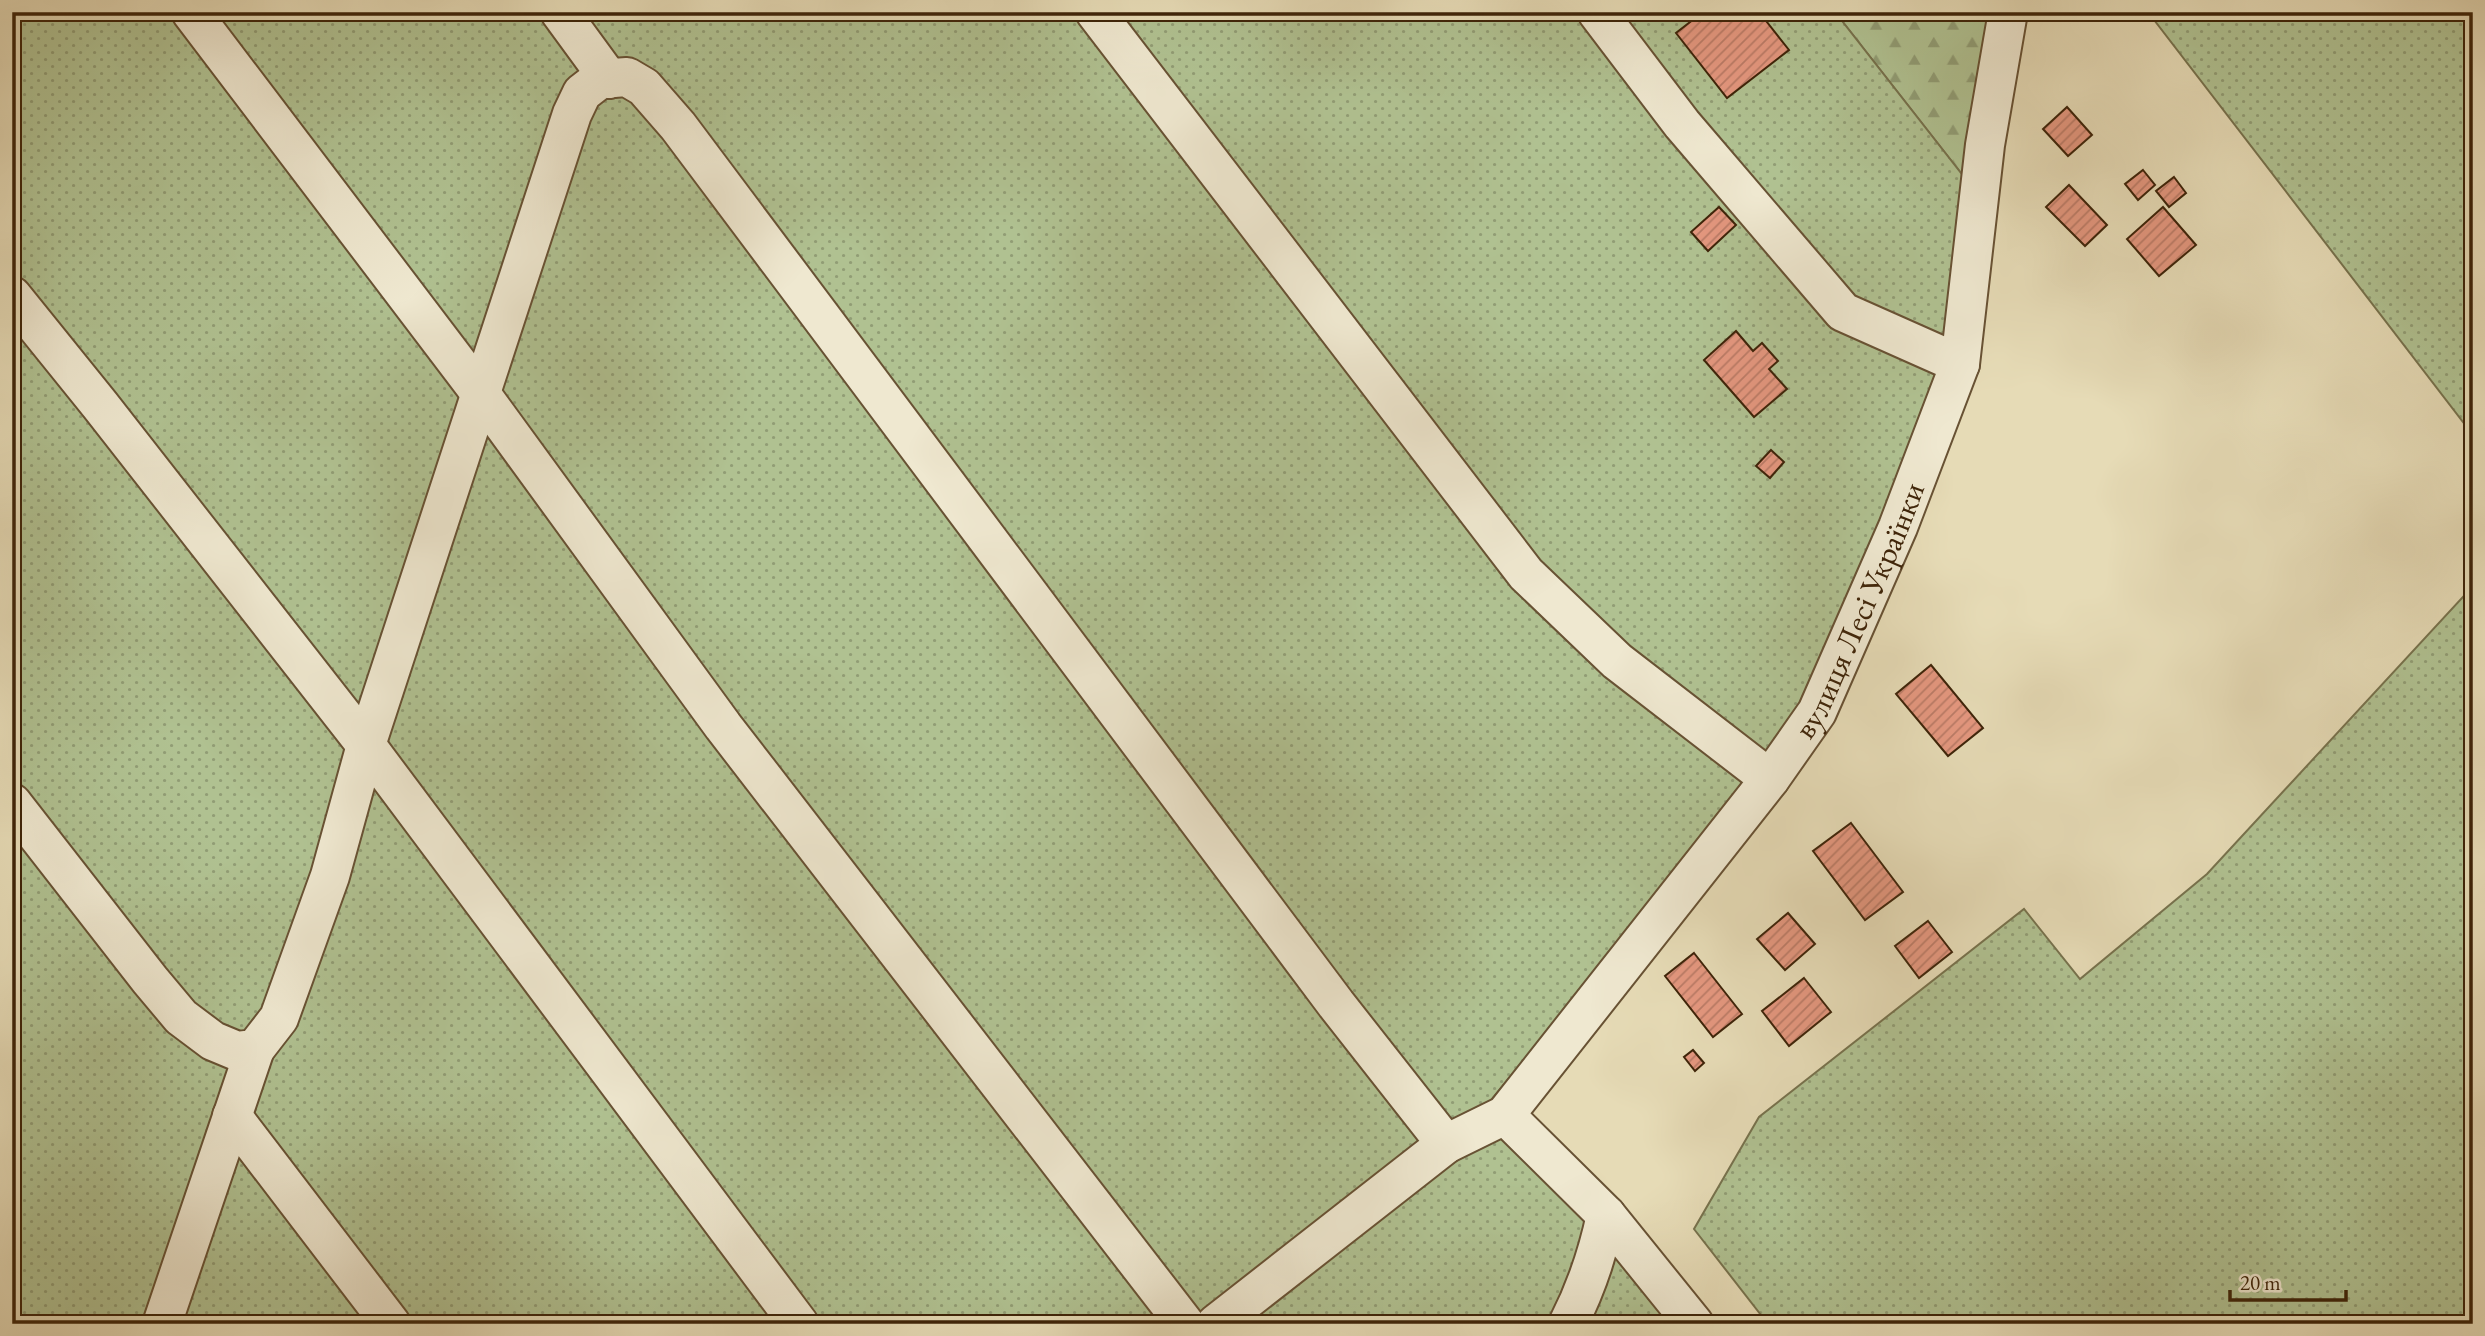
<svg xmlns="http://www.w3.org/2000/svg" width="2485" height="1336" viewBox="0 0 2485 1336" font-family="'EB Garamond',serif">
<style>
.forest{fill:url(#forest-firs);stroke:#77724d;stroke-width:2}
.park{fill:url(#park-dots);stroke:#77724d;stroke-width:2}
.building{fill:url(#building-hatch);stroke:#3e2409;stroke-width:2}
.lines{fill:none;stroke-linecap:round;stroke-linejoin:round}
.minor-casing{stroke:#685234;stroke-width:42}
.minor{stroke:#efe8d0;stroke-width:38}
.labels{text-anchor:middle;dominant-baseline:central;stroke-width:6;stroke-linejoin:round;paint-order:stroke}
.street-label{font-size:32px;fill:#3e2409;stroke:#efe8d0}
</style>
<defs>
<pattern id="forest-firs" width="22" height="20" patternUnits="userSpaceOnUse" patternTransform="scale(1.75)"><rect width="22" height="20" fill="#b0c191"/><path d="M5 1l3.5 6h-7zM16 11l3.5 6h-7z" fill="#919d75"/></pattern>
<pattern id="park-dots" width="8" height="8" patternUnits="userSpaceOnUse" patternTransform="scale(1.75)"><rect width="8" height="8" fill="#b0c191"/><path d="M2 2h.1M6 6h.1" fill="none" stroke="#919d75" stroke-width="1.8" stroke-linecap="round"/></pattern>
<pattern id="building-hatch" width="6" height="6" patternUnits="userSpaceOnUse" patternTransform="scale(1.75)"><rect width="6" height="6" fill="#e4977f"/><path d="M-1 1l2-2M0 6l6-6M5 7l2-2" fill="none" stroke="#ba7b66"/></pattern>
</defs>
<rect width="100%" height="100%" fill="#e6dbb6"/>
<filter id="stains"><feTurbulence type="fractalNoise" baseFrequency=".00286" numOctaves="4"/><feColorMatrix values="0 0 0 0 .2 0 0 0 0 .09 0 0 0 0 .02 0 0 0 .5 -.17"/></filter>
<radialGradient id="worn" r=".72"><stop offset=".6" stop-color="#630" stop-opacity="0"/><stop offset="1" stop-color="#630" stop-opacity=".3"/></radialGradient>
<polygon class="forest" points="1835,12 2006,12 1975,191"/>
<g class="park">
<polygon points="12,12 1835,12 1975,191 1928,420 1795,731 1477,1117 1679,1284 1710,1324 12,1324"/>
<polygon points="2148,12 2473,12 2473,435"/>
<polygon points="2473,586 2473,1324 1768,1324 1694,1229 1759,1117 2024,909 2080,979 2207,874"/>
</g>
<g class="building">
<polygon points="1703,12 1759,12 1789,50 1727,98 1676,33"/>
<polygon points="2067,107 2092,135 2068,156 2043,129"/>
<polygon points="2143,170 2155,185 2138,200 2125,184"/>
<polygon points="2174,177 2186,193 2169,207 2156,191"/>
<polygon points="2069,185 2107,225 2085,246 2046,207"/>
<polygon points="1719,207 1736,225 1708,251 1691,232"/>
<polygon points="2163,207 2196,245 2159,276 2127,239"/>
<polygon points="1736,331 1753,351 1762,343 1778,361 1769,369 1787,389 1754,417 1704,360"/>
<polygon points="1771,450 1784,462 1770,478 1756,466"/>
<polygon points="1931,665 1983,728 1948,756 1896,694"/>
<polygon points="1851,823 1903,892 1865,920 1813,851"/>
<polygon points="1788,913 1815,944 1785,970 1757,939"/>
<polygon points="1928,921 1952,952 1919,978 1895,946"/>
<polygon points="1694,953 1742,1014 1713,1037 1665,976"/>
<polygon points="1804,978 1831,1012 1789,1046 1762,1011"/>
<polygon points="1693,1050 1704,1063 1695,1071 1684,1057"/>
</g>
<g class="lines">
<defs>
<g id="minor">
<polyline points="191,12 481,394 723,726 1185,1324"/>
<polyline points="560,12 609,79"/>
<polyline points="1095,12 1526,574 1617,661 1770,779"/>
<polyline points="1597,12 1682,124 1843,312 1960,364"/>
<polyline points="12,296 100,405 366,745 799,1324"/>
<polyline points="12,803 150,980 181,1017 213,1041 237,1051 255,1049 279,1018 330,876 366,745 572,114 582,93 600,79 627,77 644,87 678,126 1336,1004 1446,1144"/>
<polyline points="1505,1115 1606,1215 1694,1324"/>
<polyline points="232,1116 391,1324"/>
<polyline points="162,1324 255,1049"/>
<path id="s1" d="M 1216,1324 L 1446,1144 L 1505,1115 L 1770,779 L 1817,712 L 1898,527 L 1960,364 L 1985,145 L 2008,12"/>
<path d="M 1568,1324 C 1586,1289 1598,1253 1606,1215"/>
</g>
</defs>
<use href="#minor" class="minor-casing"/>
<use href="#minor" class="minor"/>
</g>
<g class="labels">
<g class="street-label">
<text stroke="none"><textPath href="#s1" startOffset="978">вулиця Лесі Українки</textPath></text>
</g>
</g>
<rect width="2485" height="1336" fill="none" stroke="#e6dbb6" stroke-width="42"/>
<rect x="14" y="14" width="2457" height="1308" fill="none" stroke="#3e2409" stroke-width="3.5"/>
<rect x="21" y="21" width="2443" height="1294" fill="none" stroke="#3e2409" stroke-width="2"/>
<path d="M2230 1290v10h116v-10" fill="none" stroke="#3e2409" stroke-width="3.5"/>
<text x="2240" y="1290" font-size="21" fill="#3e2409" stroke="#efe8d0" stroke-width="5" paint-order="stroke">20 m</text>
<rect width="100%" height="100%" filter="url(#stains)"/>
<rect width="100%" height="100%" fill="url(#worn)"/>
</svg>
